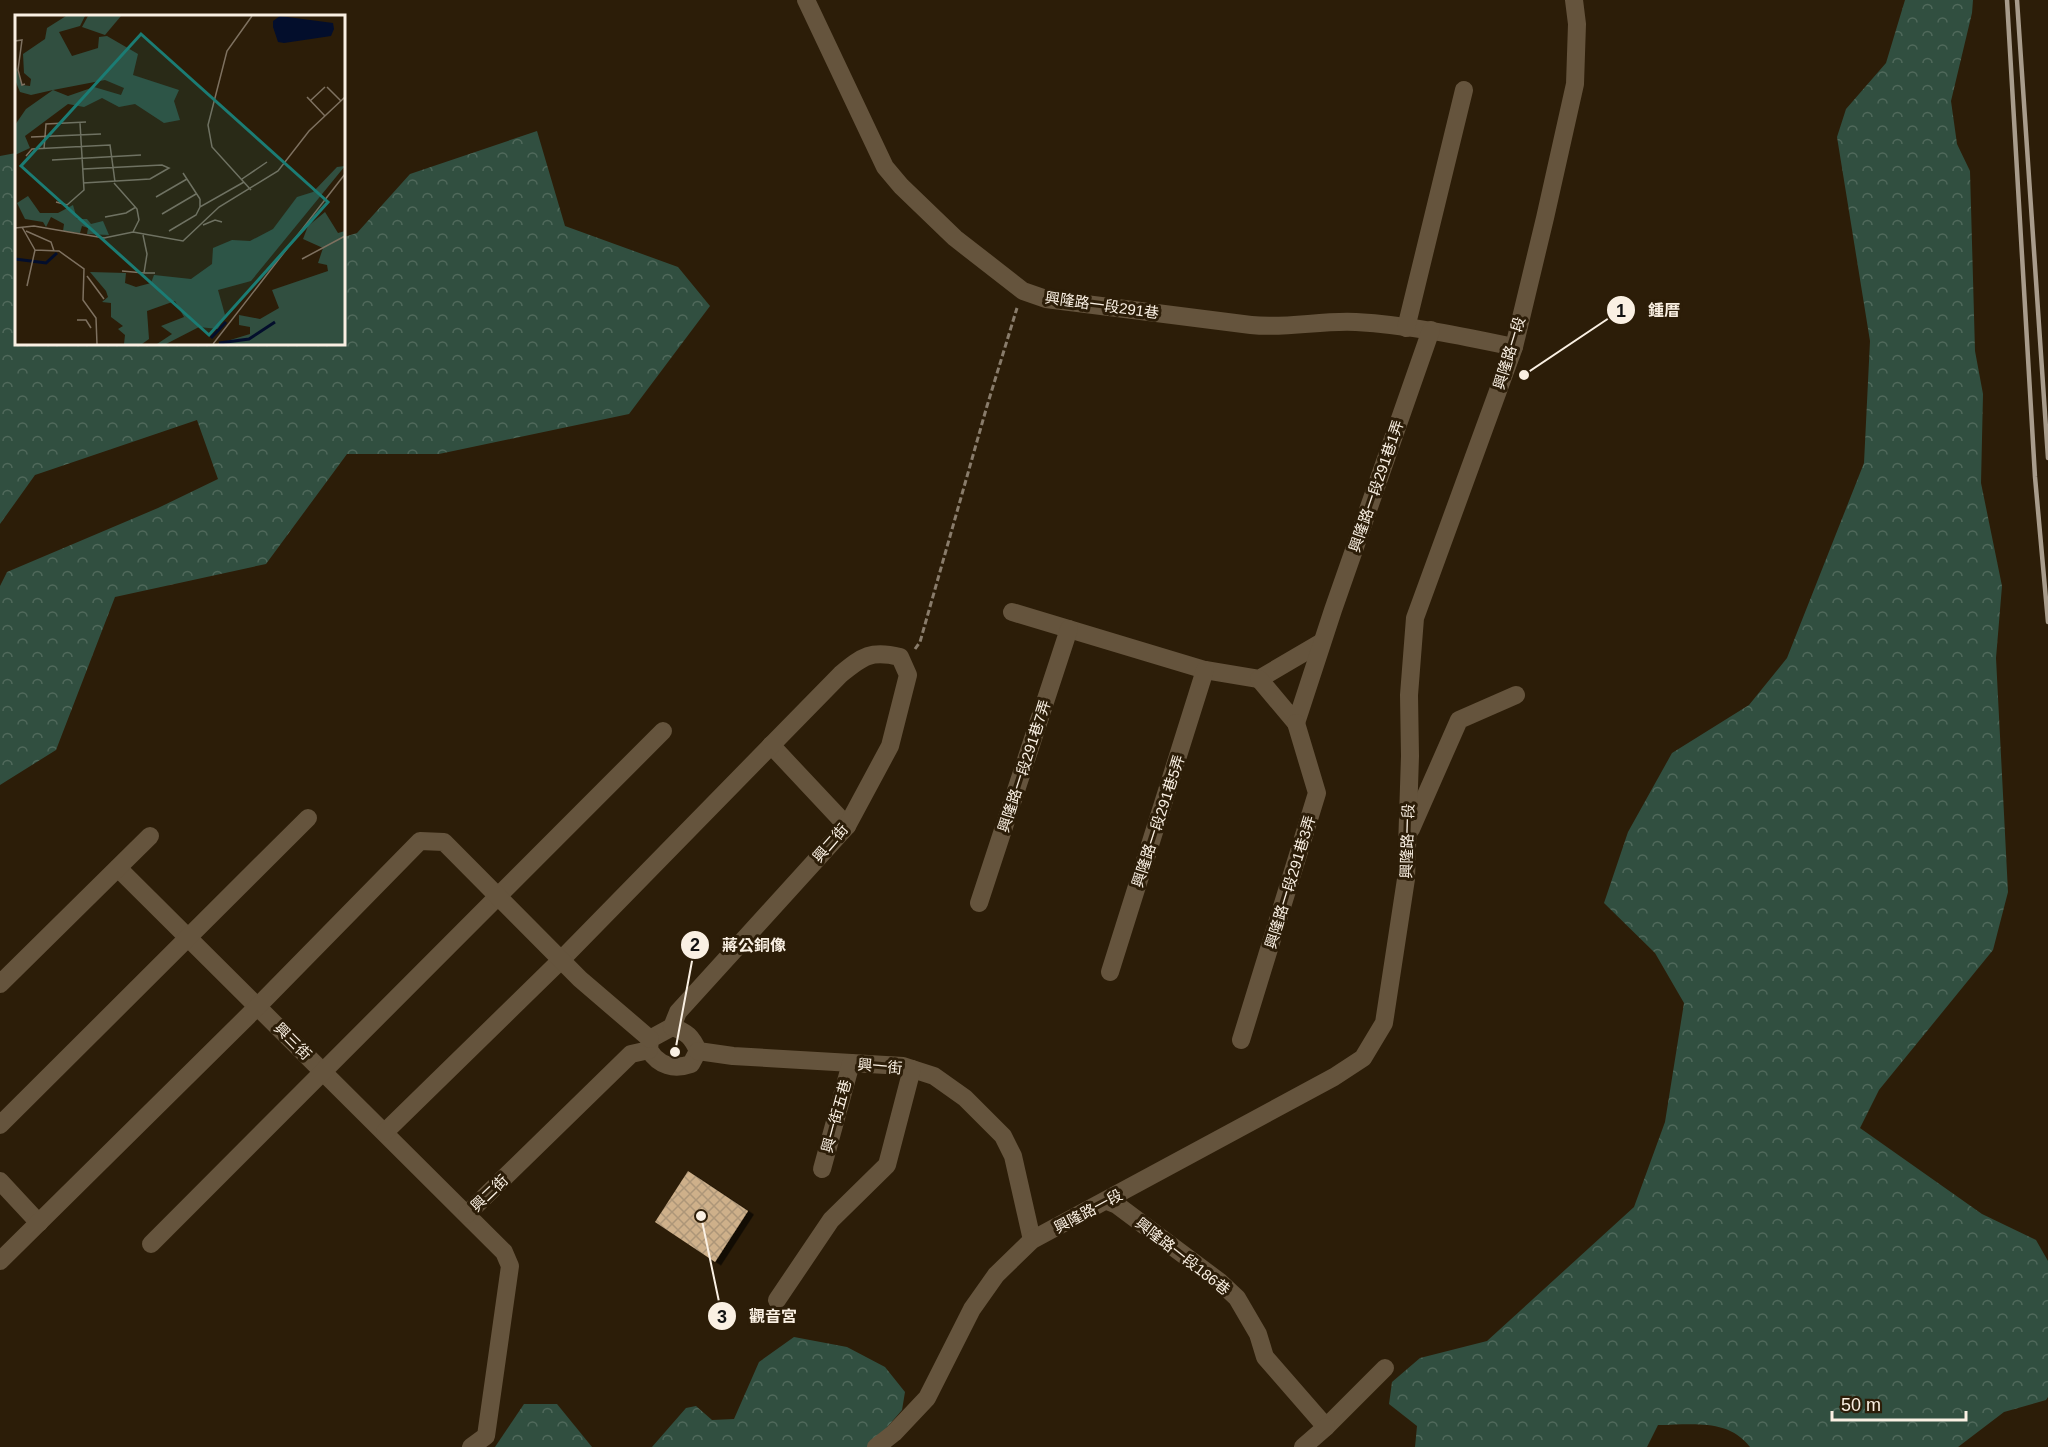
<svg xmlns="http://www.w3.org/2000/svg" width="2048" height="1447" viewBox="0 0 2048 1447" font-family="Arial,'Noto Sans TC',sans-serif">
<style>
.forest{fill:url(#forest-crowns)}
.building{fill:url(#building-cross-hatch);filter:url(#shadow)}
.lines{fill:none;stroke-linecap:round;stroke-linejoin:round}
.path{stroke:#897c6b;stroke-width:3;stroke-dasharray:6 3;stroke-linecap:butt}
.minor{stroke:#65543d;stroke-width:18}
.rail{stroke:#a89c8c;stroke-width:4.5}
.labels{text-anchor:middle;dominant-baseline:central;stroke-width:6;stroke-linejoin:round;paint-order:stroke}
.street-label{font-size:15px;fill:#faf0e3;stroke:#2c1d08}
.inset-river{fill:none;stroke:#030e2c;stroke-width:3}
.inset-road{fill:none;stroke:#7e7160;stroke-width:1.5}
.view{fill:#1b7c74;fill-opacity:0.15;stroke:#1b7c74;stroke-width:3}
.inset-edge{fill:none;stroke:#faf0e3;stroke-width:3}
.leader{fill:none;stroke:#faf0e3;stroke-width:2}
.callout-dot{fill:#faf0e3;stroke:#2c1d08;stroke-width:2}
.mark-label{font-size:18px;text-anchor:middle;font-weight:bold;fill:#111}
.callout-label{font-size:16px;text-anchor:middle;font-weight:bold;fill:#faf0e3;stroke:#2c1d08;stroke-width:6;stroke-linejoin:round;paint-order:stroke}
</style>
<defs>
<pattern id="forest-crowns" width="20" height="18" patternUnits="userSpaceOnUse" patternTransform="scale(1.5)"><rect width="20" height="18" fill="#314f40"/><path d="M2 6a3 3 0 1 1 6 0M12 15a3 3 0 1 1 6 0" fill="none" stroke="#50695b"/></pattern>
<pattern id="building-cross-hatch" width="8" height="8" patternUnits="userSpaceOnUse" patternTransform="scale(1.5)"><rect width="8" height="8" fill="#ceb08a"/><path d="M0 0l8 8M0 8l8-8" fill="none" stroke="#ad9678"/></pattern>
<filter id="shadow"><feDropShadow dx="6" dy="3.5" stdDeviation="0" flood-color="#0009"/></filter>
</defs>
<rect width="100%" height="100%" fill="#2c1d08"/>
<g class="forest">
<path d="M 1905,0 L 1973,0 L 1972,13 L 1951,101 L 1957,144 L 1970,171 L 1975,351 L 1983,394 L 1981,483 L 2002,586 L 1996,658 L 2008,892 L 1993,950 L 1879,1090 L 1860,1128 L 1982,1214 L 2036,1240 L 2048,1261 L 2048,1397 L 2046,1400 L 2004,1412 L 1958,1447 L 1750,1447 C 1728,1418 1691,1425 1658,1425 L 1647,1447 L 1415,1447 L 1417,1426 L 1389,1404 L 1392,1382 L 1420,1358 L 1487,1341 L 1634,1207 L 1665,1122 L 1684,1003 L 1655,953 L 1604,903 L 1628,832 L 1672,753 L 1749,705 L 1787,658 L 1864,463 L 1870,341 L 1837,137 L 1846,109 L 1886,63 Z"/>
<polygon points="537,131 565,226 678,267 710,306 629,414 439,454 347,454 266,564 115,597 56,750 0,785 0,586 7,572 158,508 218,479 197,420 35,475 0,524 0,156 16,153 16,344 344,344 344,237 357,233 410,174"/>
<polygon points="794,1337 847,1347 885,1367 905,1392 902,1410 870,1447 652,1447 686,1408 696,1406 712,1420 734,1419 759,1362"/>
<polygon points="524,1404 557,1404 592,1447 495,1447"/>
</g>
<polygon class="building" points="688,1171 748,1211 715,1262 655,1222"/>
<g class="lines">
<polyline class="path" points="915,649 920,642 987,406 1017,308"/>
<g class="minor">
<path d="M 806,0 L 885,167 L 901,186 L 955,238 L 1023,291 L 1046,299 L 1251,325 C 1287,329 1321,320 1356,322 C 1409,325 1462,336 1514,347"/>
<polyline points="1406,328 1464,90"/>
<polyline points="1012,612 1205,670 1259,679 1322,642"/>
<polyline points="1259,679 1296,723 1333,610 1431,330"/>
<polyline points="771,745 847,826"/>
<polyline points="1411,829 1459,720 1516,695"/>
<polyline points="118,868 504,1252 510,1266 486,1436 471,1447"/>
<polyline points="979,903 1069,629"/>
<polyline points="1110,972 1205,670"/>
<polyline points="0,984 150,836"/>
<path d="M 672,1027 C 687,1032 692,1037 698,1051 L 691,1064 C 674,1070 659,1066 649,1050 L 650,1039 Z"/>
<polyline points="1241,1040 1317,793 1296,723"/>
<polyline points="698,1051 733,1056 903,1066 934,1076 965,1098 1003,1136 1013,1156 1032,1240"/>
<polyline points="0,1125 308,818"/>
<path d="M 385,1132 L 561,960 L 841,674 C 863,656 871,650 900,657 L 908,675 L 890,746 L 847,826 L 678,1012 L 672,1027"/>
<polyline points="822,1169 851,1063"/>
<polyline points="0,1181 39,1223"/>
<polyline points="1107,1201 1117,1205 1220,1282 1237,1298 1258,1334 1265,1357 1326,1427 1385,1368"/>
<polyline points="467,1214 631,1054 649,1050"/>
<polyline points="151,1244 663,731"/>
<polyline points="0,1261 258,1006 420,841 444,842 580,979 650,1039"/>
<polyline points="777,1300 831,1220 887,1165 912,1069"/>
<polyline points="876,1447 894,1433 927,1398 972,1309 996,1275 1032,1240 1334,1077 1363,1058 1384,1023 1406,879 1410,756 1409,695 1415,618 1514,347 1545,218 1575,84 1577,24 1574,0"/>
<polyline points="1303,1447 1326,1427"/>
</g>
<g class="rail">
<polyline points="2007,0 2035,477 2048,622"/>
<polyline points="2017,0 2048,458"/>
</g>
</g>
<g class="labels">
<g class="street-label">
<text transform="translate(1102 305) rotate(8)">興隆路一段291巷</text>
<text transform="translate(1509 353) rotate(-73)">興隆路一段</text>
<text transform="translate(1376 486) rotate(-71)">興隆路一段291巷1弄</text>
<text transform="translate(1024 766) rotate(-72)">興隆路一段291巷7弄</text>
<text transform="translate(1158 821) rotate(-72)">興隆路一段291巷5弄</text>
<text transform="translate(1407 841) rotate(-88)">興隆路一段</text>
<text transform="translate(830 843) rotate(-49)">興二街</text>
<text transform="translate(1290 882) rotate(-73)">興隆路一段291巷3弄</text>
<text transform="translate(293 1041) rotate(45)">興三街</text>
<text transform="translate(880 1066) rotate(5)">興一街</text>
<text transform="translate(836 1116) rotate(-75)">興一街五巷</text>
<text transform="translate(489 1193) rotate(-44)">興二街</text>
<text transform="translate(1088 1211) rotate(-28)">興隆路一段</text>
<text transform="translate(1183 1256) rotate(38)">興隆路一段186巷</text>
</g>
</g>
<g transform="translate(15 15)">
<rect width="330" height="330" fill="#2c1d08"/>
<path d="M 51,1 L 70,1 L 65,11 L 44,17 L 57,41 L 83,33 L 84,22 L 92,21 L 123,39 L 118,60 L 164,75 L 159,86 L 165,105 L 149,108 L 120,89 L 104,92 L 87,83 L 69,92 L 53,89 L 10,121 L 15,133 L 0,140 L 0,110 L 11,94 L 38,75 L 16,80 L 5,77 L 0,65 L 0,49 L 7,70 L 15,71 L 16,64 L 9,58 L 8,39 L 30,24 L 32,13 ZM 90,65 L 109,73 L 106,80 L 79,72 L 53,81 L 38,75 ZM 330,151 L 236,266 L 203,275 L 210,300 L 203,314 L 184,312 L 151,329 L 142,329 L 157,319 L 146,311 L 169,302 L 160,286 L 132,296 L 134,324 L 127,329 L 109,329 L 110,320 L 103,314 L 108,311 L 96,302 L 96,288 L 87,287 L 93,282 L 91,276 L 75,257 L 111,258 L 110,268 L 121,272 L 136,268 L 139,260 L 176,264 L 197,249 L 198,233 L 217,225 L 235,226 L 258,214 L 282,182 L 298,177 L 322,152 ZM 13,181 L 25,198 L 43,198 L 58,190 L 62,204 L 72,204 L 76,209 L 88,206 L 94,220 L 72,219 L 73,213 L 67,211 L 65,218 L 48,216 L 49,209 L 36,202 L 31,212 L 28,207 L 10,204 L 2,188 ZM 310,197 L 323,218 L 330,216 L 330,329 L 202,329 L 235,319 L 235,312 L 224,310 L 224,300 L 245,304 L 264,293 L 257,275 L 313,256 L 312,250 L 303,248 L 308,233 L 288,224 L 293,211 Z" fill="#314f40" fill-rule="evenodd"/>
<path d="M 73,1 L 106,1 L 90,20 L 67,12 Z" fill="#314f40"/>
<path d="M 265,1 L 318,8 L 319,14 L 316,21 L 269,28 L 263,27 L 258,12 L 258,6 Z" fill="#030e2c"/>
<path class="inset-river" d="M 0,244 L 31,248 L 42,238M 196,323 L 211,307M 204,328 L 234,324 L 260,307"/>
<path class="inset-road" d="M 0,26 L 7,25 L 3,55 L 7,70 L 10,69M 312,72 L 326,86M 292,82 L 310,101M 295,86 L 310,72M 16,122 L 86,119M 29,134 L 31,109 L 71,107M 11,141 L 17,134 L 95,130 L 100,167M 37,145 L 126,140M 68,154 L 147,150 L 154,153 L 135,164 L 68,168M 168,158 L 185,184M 227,164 L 252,147M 99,168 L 122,194 L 124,205 L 118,217M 236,175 L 197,132 L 193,110 L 212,36 L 237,1M 141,182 L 172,164M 185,184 L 185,192 L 229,167M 41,187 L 52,190 L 69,175 L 65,108M 147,199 L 181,179M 90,202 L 111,198 L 121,192M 188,210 L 200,205 L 207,207M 7,212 L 20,235 L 12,271M 0,213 L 19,211 L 89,223 L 118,217 L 168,226 L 204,192 L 263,156 L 294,116 L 330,82M 11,216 L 36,227 L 39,236M 154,216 L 181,200 L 185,192M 128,220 L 132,239 L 129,258 L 140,258M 20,235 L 44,236 L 69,254 L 68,285 L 81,303 L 82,329M 287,244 L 330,221M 107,256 L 129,258M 72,261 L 89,284M 62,305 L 71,305 L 76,313M 198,329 L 330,159"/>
<path class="view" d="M 126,19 L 313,187 L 194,320 L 6,151 Z"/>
<rect width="330" height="330" class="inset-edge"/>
</g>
<path class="leader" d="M1524 375L1621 310M675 1052L695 945M701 1216L722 1316"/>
<g class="callout-dot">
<circle cx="1524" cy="375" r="6"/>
<circle cx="675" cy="1052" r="6"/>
<circle cx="701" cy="1216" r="6"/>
<circle cx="1621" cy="310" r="15"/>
<circle cx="695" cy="945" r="15"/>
<circle cx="722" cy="1316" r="15"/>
</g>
<g class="mark-label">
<text x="1621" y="317">1</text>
<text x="695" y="951">2</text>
<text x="722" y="1323">3</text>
</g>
<g class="callout-label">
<text x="1664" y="316">鍾厝</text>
<text x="754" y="951">蔣公銅像</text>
<text x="773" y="1322">觀音宮</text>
</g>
<path d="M1832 1411v9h134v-9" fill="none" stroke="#faf0e3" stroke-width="3"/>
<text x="1841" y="1411" font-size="18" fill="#faf0e3" stroke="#2c1d08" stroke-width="4.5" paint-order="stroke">50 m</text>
</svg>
